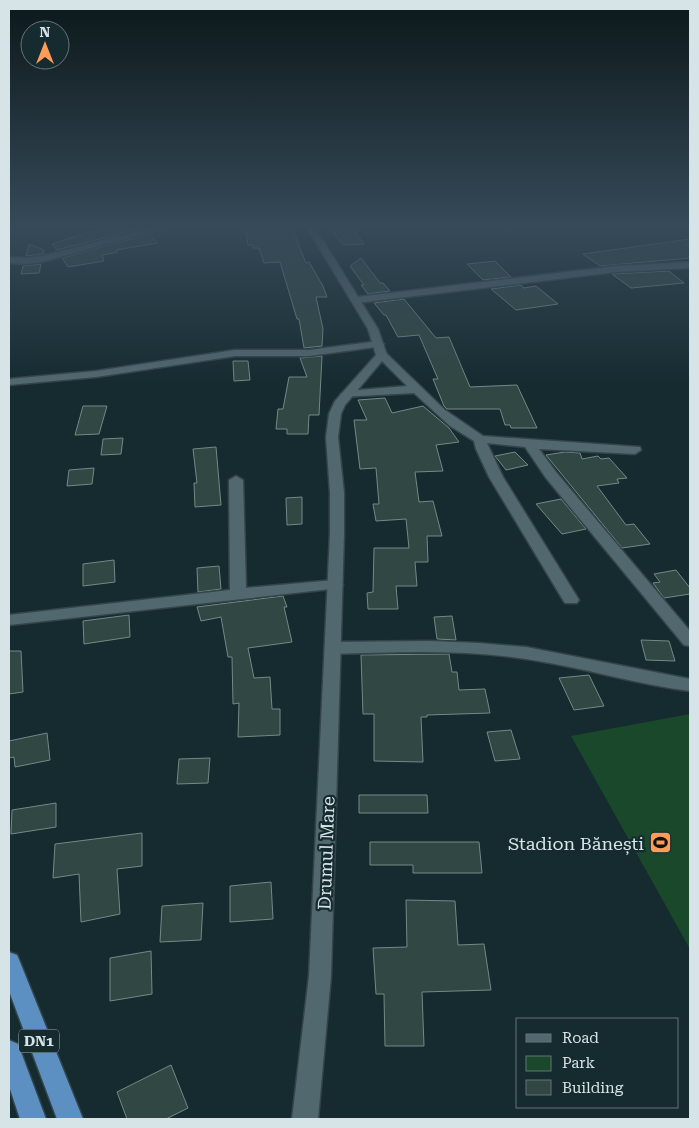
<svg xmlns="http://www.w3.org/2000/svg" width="699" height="1128" viewBox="0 0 699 1128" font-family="'Roboto Serif',serif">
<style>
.green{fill:#19482a}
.building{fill:#304744;stroke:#728a87}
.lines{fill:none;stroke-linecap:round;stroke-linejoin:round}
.minor-casing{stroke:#34454a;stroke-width:3}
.tertiary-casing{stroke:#34454a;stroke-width:3}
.trunk-casing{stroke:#34454a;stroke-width:3}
.minor{fill:#52686f;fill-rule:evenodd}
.tertiary{fill:#52686f;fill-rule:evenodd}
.trunk{fill:#5c90c2;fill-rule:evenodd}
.labels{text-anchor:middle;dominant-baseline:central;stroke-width:4.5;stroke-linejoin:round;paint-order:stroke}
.shield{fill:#162b30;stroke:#9cacb0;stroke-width:1}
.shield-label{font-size:14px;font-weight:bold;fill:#d6e3e7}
.near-poi-label{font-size:18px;fill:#d6e3e7;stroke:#162b30;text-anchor:end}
.near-street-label{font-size:18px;fill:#d6e3e7;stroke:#162b30}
</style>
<rect width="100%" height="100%" fill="#162b30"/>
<polygon class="green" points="690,714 690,949 571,736"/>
<g class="building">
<polygon points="108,226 126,226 138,229 57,250 52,244"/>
<polygon points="291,226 306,263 309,262 323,286 327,297 316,297 323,329 322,346 304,348 299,319 297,319 280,262 264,263 259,248 253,248 252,245 248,245 245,228"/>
<polygon points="352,228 364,244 343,245 332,230"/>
<polygon points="149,234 158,243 116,250 118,252 102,255 104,261 68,267 62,258"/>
<polygon points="690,239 690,258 600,266 583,254"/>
<polygon points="29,244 44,250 43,254 26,256"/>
<polygon points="361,258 380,283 383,283 390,291 368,294 361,285 364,285 350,266"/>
<polygon points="495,261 511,277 483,280 467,264"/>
<polygon points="41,264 39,273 21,274 23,266"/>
<polygon points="669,271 684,283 631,288 612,274"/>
<polygon points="521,285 524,288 536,286 558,304 516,310 491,289"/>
<polygon points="404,299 436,338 449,337 470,387 517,385 537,428 511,428 510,425 505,425 500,409 447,409 444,406 433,379 438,379 419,335 398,337 386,315 384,315 374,303"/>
<polygon points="322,356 319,415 309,415 308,434 287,434 287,429 276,429 278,409 283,409 289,377 307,377 300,358"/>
<polygon points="233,361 248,361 250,380 234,381"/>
<polygon points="385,398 392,413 423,406 449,428 459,442 436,445 443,471 415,472 419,502 433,501 442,536 427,536 428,562 415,562 417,586 396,586 398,609 368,609 367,593 373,592 374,548 409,548 406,519 376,521 373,504 379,504 376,468 360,469 354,420 367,420 358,400"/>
<polygon points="83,406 107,406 99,434 75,435"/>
<polygon points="123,438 121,454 101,455 103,439"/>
<polygon points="216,447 221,505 195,507 194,483 197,483 193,449"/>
<polygon points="515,452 528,465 506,470 495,456"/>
<polygon points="565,452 580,453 582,459 598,456 601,459 609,458 627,478 617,479 619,483 597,486 626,525 634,524 650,544 622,548 546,455"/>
<polygon points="94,468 92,484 67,486 69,470"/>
<polygon points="302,497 302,524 287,525 286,498"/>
<polygon points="561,499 586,529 562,534 536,504"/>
<polygon points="114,560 115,582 83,586 83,564"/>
<polygon points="219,566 221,589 198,592 197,568"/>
<polygon points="676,570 690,588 690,594 664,598 653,583 660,582 654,574"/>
<polygon points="283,596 287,607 284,607 292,642 248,648 254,678 270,677 272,709 280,709 280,735 238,737 239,703 233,704 232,657 228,657 221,617 201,621 197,607"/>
<polygon points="129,615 130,637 84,644 83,621"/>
<polygon points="452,616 456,640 437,639 434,617"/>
<polygon points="641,640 669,641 675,661 646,660"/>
<polygon points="9,651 21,651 23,692 9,694"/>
<polygon points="449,654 452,672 457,672 459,690 485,689 490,713 427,715 427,717 421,717 423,762 374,761 374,714 363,714 361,655"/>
<polygon points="589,675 604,706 574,710 559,678"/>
<polygon points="511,730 520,759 495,761 487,732"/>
<polygon points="47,733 50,760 15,767 14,757 9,758 9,741"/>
<polygon points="210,758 208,783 177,784 179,759"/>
<polygon points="359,795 427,795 428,813 359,813"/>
<polygon points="56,803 56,827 11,834 12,810"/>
<polygon points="142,833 142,866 117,869 120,914 81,922 79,874 53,878 55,844"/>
<polygon points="370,842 479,842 482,873 413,873 413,865 370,865"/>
<polygon points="271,882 273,919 230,922 230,886"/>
<polygon points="406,900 455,901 458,945 484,944 491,990 422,992 424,1046 385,1046 384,994 376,994 373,948 407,947"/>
<polygon points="203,903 201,940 160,942 162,906"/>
<polygon points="151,951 152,994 110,1001 110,958"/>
<polygon points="171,1065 188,1108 166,1119 127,1119 117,1092"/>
</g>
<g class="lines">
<defs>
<g id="minor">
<polygon points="159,226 171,226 42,262 27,264 9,263 9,257 27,258 42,256"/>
<polygon points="690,262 690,268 616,272 356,303 351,300 356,297 616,266"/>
<polygon points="379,341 384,344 383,346 309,356 235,356 96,377 9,385 9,379 96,371 235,350 309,350"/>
<polygon points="382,352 386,353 445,410 483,436 640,447 641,450 635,454 539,449 556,472 690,631 690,646 684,645 546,478 525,447 487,443 503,477 579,600 577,603 565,603 563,600 489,477 476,449 474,441 450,426 414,393 342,397 340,395 342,393 346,391 407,386 378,357 377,355 378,353"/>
<polygon points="236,476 243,480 246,588 335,580 340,582 343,585 340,588 9,625 9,615 230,590 229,480"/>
<path d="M 430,641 L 478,643 L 526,647 L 690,679 L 690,691 C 635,684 582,667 526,659 C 462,649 397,652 333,654 L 327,652 L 325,648 L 327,644 L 333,642 Z"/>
</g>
<polygon id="tertiary" points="306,226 314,226 378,329 387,355 345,405 341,414 338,437 344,493 344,533 331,976 318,1119 292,1119 309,976 330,533 330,493 326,437 329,414 335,401 376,355 368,329"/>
<g id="trunk">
<polygon points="9,952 17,955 20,962 83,1119 57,1119 9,991"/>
<polygon points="9,1040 18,1044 46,1119 20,1119 9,1086"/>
</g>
</defs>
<use href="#minor" class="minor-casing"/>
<use href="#tertiary" class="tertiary-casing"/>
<use href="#trunk" class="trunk-casing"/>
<use href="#minor" class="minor"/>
<use href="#tertiary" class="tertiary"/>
<use href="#trunk" class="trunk"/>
</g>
<linearGradient id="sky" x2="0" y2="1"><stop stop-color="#0c181a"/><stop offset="0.59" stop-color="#364a59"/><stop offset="1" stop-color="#364a59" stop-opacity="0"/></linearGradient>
<rect width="699" height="384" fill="url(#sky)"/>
<defs>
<symbol id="stadium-square" viewBox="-11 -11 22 22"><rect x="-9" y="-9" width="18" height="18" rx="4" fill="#fd9c56" stroke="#162b30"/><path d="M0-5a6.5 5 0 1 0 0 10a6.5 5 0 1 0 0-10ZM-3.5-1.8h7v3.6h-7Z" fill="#111"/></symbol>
</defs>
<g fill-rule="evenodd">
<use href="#stadium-square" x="648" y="830" width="25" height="25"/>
</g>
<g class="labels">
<rect class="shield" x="19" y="1029.5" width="40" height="23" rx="4"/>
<g class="shield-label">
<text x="39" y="1041">DN1</text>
</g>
<g class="near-poi-label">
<text x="644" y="843">Stadion Bănești</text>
</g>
<g class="near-street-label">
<text transform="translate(326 853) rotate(-88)">Drumul Mare</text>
</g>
</g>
<rect width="699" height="1128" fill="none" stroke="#d6e3e7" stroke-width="20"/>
<rect x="516" y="1018" width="162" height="90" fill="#162b30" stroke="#637579"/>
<rect x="526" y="1034" width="25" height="8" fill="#52686f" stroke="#637579"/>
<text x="562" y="1043" font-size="15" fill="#d6e3e7">Road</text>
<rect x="526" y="1056" width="25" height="15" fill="#19482a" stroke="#637579"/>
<text x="562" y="1068" font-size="15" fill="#d6e3e7">Park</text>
<rect x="526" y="1080" width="25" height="15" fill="#304744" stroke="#637579"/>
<text x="562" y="1093" font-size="15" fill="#d6e3e7">Building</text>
<g transform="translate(45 45)"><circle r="24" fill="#162b30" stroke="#637579"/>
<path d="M0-4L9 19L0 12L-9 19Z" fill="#fd9c56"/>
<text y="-8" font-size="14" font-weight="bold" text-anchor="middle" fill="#d6e3e7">N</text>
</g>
</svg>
